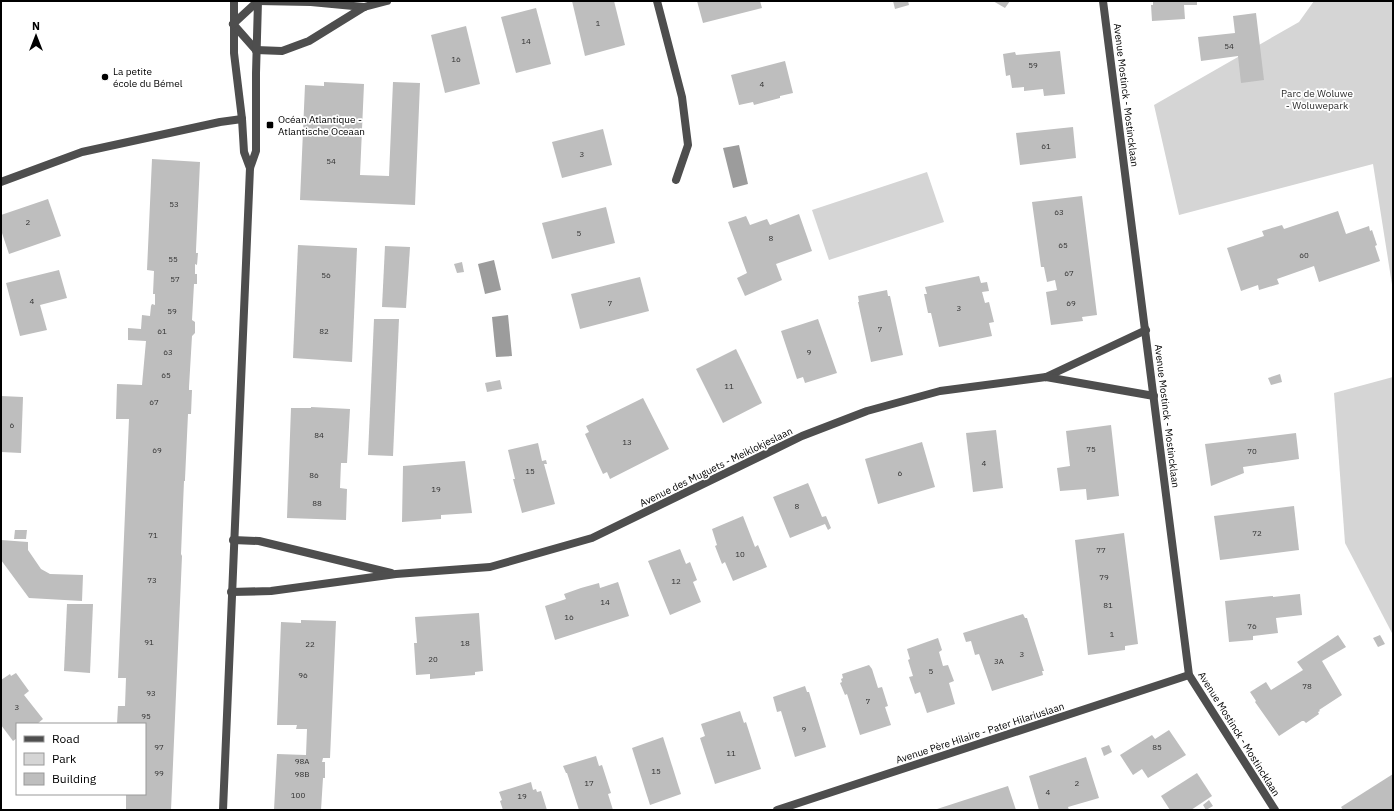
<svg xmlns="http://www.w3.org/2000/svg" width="1394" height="811" viewBox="0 0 1394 811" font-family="'IBM Plex Sans',sans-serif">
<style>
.green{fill:#d5d5d5}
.water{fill:#9c9c9c}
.building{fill:#bebebe}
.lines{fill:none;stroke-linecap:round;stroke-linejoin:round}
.minor{stroke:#4e4e4e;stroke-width:8}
.tertiary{stroke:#4e4e4e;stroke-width:8}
.poi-dot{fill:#000;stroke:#fff;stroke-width:1.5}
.labels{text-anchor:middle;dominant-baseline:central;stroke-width:3.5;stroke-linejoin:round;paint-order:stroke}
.number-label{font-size:8px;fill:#303030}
.poi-label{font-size:10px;fill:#000;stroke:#fff;text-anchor:start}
.park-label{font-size:10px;fill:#2c2c2c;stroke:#fff}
.street-label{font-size:10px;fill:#000;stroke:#fff}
</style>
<rect width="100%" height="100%" fill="#fff"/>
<g class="green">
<polygon points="1314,1 1393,1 1393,291 1373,164 1179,215 1154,105 1299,22"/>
<polygon points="927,172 944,222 829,260 812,210"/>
<polygon points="1393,377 1393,635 1345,543 1334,393"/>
</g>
<g class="water">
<polygon points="739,145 748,184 733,188 723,148"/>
<polygon points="494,260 501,290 485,294 478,264"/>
<polygon points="508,315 512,356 496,357 492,317"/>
</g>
<g class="building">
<polygon points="572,1 614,1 625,45 585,56"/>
<polygon points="697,1 760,1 762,8 703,23"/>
<polygon points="893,1 908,1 909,5 895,9"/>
<polygon points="993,1 1010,1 1005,8"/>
<polygon points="1153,1 1197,1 1197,5 1184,5 1185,19 1152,21 1151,5 1153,5"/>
<polygon points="536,8 551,64 516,73 501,17"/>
<polygon points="1256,13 1264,80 1241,83 1238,56 1201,61 1198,37 1235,33 1233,16"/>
<polygon points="466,26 480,84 445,93 431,35"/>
<polygon points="1060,51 1065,94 1044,96 1043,89 1024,91 1024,87 1012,88 1010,75 1006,76 1003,54 1015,52 1016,55"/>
<polygon points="785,61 793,93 780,96 780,98 754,105 753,102 739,105 731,75"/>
<polygon points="324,82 364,84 360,175 389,176 393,82 420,83 415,205 300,200 305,85 324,86"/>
<polygon points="1073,127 1076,158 1020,165 1016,133"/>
<polygon points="603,129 612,165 562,178 552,142"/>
<polygon points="152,159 200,162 196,250 196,253 198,253 197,265 195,264 195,274 197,274 197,284 194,284 192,320 195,322 195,333 192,336 189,387 189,390 192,390 191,414 188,414 185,479 185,481 184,481 181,554 182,556 171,810 126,810 126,794 145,794 145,724 117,724 118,706 125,706 126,678 118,678 129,419 116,419 117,384 142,385 146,341 128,340 128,328 141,329 142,315 150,316 151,306 152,304 155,305 155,294 153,294 154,271 147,270"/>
<polygon points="1082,196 1097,315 1082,317 1083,321 1051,325 1046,292 1057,290 1055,280 1047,282 1044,267 1041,267 1032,202"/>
<polygon points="48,199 61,236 9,254 1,230 1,215"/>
<polygon points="606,207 615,243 552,259 542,223"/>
<polygon points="1338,211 1346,234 1369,226 1370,231 1372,230 1377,245 1375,246 1380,261 1319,282 1314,266 1277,279 1279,284 1259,290 1258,285 1241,291 1227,248 1264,236 1262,231 1282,225 1284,229"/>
<polygon points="799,214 812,251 776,264 782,280 745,296 737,278 747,273 728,222 746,216 750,225 767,219 770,225"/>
<polygon points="298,245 357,248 352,362 293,358"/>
<polygon points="385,246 410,247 406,308 382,307"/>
<polygon points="462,262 464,272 457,273 454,264"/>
<polygon points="59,270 67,298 40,305 47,330 20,336 6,283"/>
<polygon points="979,276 981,283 987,282 989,291 982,292 985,303 989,302 994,322 989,323 992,336 939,347 931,313 928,313 924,294 927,294 925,287"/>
<polygon points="640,277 649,311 580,329 571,294"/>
<polygon points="887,290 888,296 890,296 903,355 871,362 858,302 859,302 858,296"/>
<polygon points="374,319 399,319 393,456 368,455"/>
<polygon points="818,319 837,373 805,383 803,377 797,379 781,331"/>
<polygon points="736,349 762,403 723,423 696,369"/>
<polygon points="1280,374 1282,382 1271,385 1268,378"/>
<polygon points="500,380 502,389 487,392 485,383"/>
<polygon points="1,396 23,397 21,453 1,452"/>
<polygon points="643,398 669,449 610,479 607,472 603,474 597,461 585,434 589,432 586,426"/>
<polygon points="311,407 350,409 347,463 341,463 340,488 347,489 346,520 287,518 291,408 311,408"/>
<polygon points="1111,425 1119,496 1087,500 1086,489 1060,491 1057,468 1070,466 1066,431"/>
<polygon points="996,430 1003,488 973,492 966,433"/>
<polygon points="1296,433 1299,459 1243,467 1244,473 1211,486 1205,444"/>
<polygon points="922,442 935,487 878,504 865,459"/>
<polygon points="538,443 542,461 546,460 547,464 544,464 555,504 522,513 513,479 515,479 508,450"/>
<polygon points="465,461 472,513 441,515 441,519 402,522 403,466"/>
<polygon points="808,483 822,517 826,516 831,528 828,530 825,524 790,538 773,497"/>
<polygon points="1294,506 1299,550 1220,560 1214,516"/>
<polygon points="743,516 755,547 758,545 767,567 733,581 725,562 722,564 715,546 717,545 712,529"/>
<polygon points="15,530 27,530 26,539 14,539"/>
<polygon points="1124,533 1138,644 1125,646 1125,650 1088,655 1075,540"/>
<polygon points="1,540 28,542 28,550 41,569 50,574 83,575 82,601 29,598 1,560"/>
<polygon points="680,549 686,564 690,562 697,580 693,582 701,602 670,615 648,561"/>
<polygon points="618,582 629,616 555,640 545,606 566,599 564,594 581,588 599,583 600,588"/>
<polygon points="1300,594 1302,615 1276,618 1278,633 1253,636 1253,640 1229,642 1225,601 1273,596 1273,597"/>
<polygon points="67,604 93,604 90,673 64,671"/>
<polygon points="479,613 483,671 475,672 475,675 430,679 430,674 416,675 414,643 417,643 415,617"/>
<polygon points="1023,614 1025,618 1027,618 1044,671 1042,671 1043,675 992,691 979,654 975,655 971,641 966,642 963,633"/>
<polygon points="301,620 336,621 330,758 323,758 322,762 325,762 325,778 323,778 321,810 274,810 277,754 306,755 307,729 296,729 297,725 277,725 281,622 301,623"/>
<polygon points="1338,635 1346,647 1322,661 1342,695 1319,710 1320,711 1318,712 1319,714 1306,723 1304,721 1302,721 1279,736 1255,702 1256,701 1250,692 1266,682 1271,690 1303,670 1297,662"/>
<polygon points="1380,635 1385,644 1378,647 1373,638"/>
<polygon points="938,638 942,650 939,652 943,666 948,665 954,681 949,683 955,704 927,713 920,692 915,694 909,677 913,676 908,660 910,659 907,649"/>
<polygon points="869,665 872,669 878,688 882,687 888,706 885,707 891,725 860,735 847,694 845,695 840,683 842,682 841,679 843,678 842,674"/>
<polygon points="16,673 29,691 24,695 43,719 37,724 17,724 17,738 13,741 1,725 1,680 10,674 11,676"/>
<polygon points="805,686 807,692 809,692 826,747 795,757 781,711 777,712 773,697"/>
<polygon points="740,711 744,723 746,722 761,769 715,784 700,738 705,736 701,724"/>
<polygon points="1169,730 1186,755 1148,778 1142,769 1133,775 1120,755 1152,735 1155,739"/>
<polygon points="663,737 681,794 650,805 632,748"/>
<polygon points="1109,745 1112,752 1104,756 1101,748"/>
<polygon points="596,756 599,766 602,765 611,793 608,794 613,810 579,810 567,773 566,773 563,766"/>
<polygon points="1086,757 1099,798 1068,807 1069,810 1039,810 1029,776"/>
<polygon points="1197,773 1212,796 1191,810 1170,810 1161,796"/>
<polygon points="1393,774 1393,810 1343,810 1341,807"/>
<polygon points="531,782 533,790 536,789 537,792 541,791 547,810 503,810 500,801 502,800 499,792"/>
<polygon points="1008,786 1016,810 934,810"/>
<polygon points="1209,800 1213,806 1206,810 1203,805"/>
</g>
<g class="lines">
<g class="minor">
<polyline points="258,1 311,2 364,7"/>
<polyline points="657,1 682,97 688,145 676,180"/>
<polyline points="1103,1 1189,675 1275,810"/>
<polyline points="256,50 282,51 309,41 364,7 387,1"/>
<polyline points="1,182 82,152 220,122 242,119"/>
<polyline points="1046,377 1146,330"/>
<polyline points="233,540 259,541 391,573"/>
<polyline points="231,592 271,591 396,574 490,567 592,538 802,436 867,411 940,391 1046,377 1154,396"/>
<polyline points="777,810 1189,675"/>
</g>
<g class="tertiary">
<polyline points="234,1 234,53 242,119 244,152 250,168"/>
<polyline points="233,24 256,50"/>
<polyline points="233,24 258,1"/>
<polyline points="223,810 250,168 256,151 256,73 258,1"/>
</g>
</g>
<g class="poi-dot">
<circle cx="105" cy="77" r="4"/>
<rect x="266" y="121" width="8" height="8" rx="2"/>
</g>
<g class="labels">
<g class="number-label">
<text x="598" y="23">1</text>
<text x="526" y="41">14</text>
<text x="1229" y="46">54</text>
<text x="456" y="59">16</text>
<text x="1033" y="65">59</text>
<text x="762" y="84">4</text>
<text x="1046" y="146">61</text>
<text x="582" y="154">3</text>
<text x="331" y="161">54</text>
<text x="174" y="204">53</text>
<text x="1059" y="212">63</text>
<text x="28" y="222">2</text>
<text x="579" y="233">5</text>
<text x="771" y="238">8</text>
<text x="1063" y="245">65</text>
<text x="1304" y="255">60</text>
<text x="173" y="259">55</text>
<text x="1069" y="273">67</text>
<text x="326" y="275">56</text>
<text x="175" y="279">57</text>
<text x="32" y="301">4</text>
<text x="610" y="303">7</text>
<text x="1071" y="303">69</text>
<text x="959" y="308">3</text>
<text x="172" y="311">59</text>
<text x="880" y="329">7</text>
<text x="162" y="331">61</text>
<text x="324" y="331">82</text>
<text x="168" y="352">63</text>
<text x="809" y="352">9</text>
<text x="166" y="375">65</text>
<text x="729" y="386">11</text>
<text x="154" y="402">67</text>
<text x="12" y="425">6</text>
<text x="319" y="435">84</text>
<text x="627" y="442">13</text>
<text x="1091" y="449">75</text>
<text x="157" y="450">69</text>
<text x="1252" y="451">70</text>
<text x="984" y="463">4</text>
<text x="530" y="471">15</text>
<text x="900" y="473">6</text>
<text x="314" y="475">86</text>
<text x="436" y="489">19</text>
<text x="317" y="503">88</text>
<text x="797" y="506">8</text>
<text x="1257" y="533">72</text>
<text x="153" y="535">71</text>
<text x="1101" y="550">77</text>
<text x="740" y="554">10</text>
<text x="1104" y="577">79</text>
<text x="152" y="580">73</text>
<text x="676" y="581">12</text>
<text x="605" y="602">14</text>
<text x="1108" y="605">81</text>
<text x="569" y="617">16</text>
<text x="1252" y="626">76</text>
<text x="1112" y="634">1</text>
<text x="149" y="642">91</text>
<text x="465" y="643">18</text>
<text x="310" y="644">22</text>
<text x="1022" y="654">3</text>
<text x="433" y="659">20</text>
<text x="999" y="661">3A</text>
<text x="931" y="671">5</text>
<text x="303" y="675">96</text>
<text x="1307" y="686">78</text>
<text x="151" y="693">93</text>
<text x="868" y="701">7</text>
<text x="17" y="707">3</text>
<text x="146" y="716">95</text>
<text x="804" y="729">9</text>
<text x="159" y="747">97</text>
<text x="1157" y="747">85</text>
<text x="731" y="753">11</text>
<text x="302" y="761">98A</text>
<text x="656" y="771">15</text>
<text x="159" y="773">99</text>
<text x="302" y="774">98B</text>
<text x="589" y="783">17</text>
<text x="1077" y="783">2</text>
<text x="1048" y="792">4</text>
<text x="298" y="795">100</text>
<text x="522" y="796">19</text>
</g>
<g class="poi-label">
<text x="113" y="71">La petite<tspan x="113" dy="12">école du Bémel</tspan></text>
<text x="278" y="119">Océan Atlantique -<tspan x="278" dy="12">Atlantische Oceaan</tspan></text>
</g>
<g class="park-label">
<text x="1317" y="93">Parc de Woluwe<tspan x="1317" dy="12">- Woluwepark</tspan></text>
</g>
<g class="street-label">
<text transform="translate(1126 95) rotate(83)">Avenue Mostinck - Mostincklaan</text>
<text transform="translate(1167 416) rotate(83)">Avenue Mostinck - Mostincklaan</text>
<text transform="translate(716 467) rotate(-26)">Avenue des Muguets - Meiklokjeslaan</text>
<text transform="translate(980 733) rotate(-18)">Avenue Père Hilaire - Pater Hilariuslaan</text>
<text transform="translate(1239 734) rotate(58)">Avenue Mostinck - Mostincklaan</text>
</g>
</g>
<rect width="1394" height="811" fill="none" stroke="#000000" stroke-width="4"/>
<rect x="16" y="723" width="130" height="72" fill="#ffffff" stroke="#999999"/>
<rect x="24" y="736" width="20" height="6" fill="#4e4e4e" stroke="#999999"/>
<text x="52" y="743" font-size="12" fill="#000000">Road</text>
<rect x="24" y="753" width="20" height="12" fill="#d5d5d5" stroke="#999999"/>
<text x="52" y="763" font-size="12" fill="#000000">Park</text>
<rect x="24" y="773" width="20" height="12" fill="#bebebe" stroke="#999999"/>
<text x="52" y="783" font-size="12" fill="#000000">Building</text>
<g transform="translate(36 36)" stroke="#ffffff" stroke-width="3" paint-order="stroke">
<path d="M0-3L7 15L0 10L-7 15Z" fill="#000000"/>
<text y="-6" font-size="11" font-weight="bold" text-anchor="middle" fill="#000000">N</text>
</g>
</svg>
